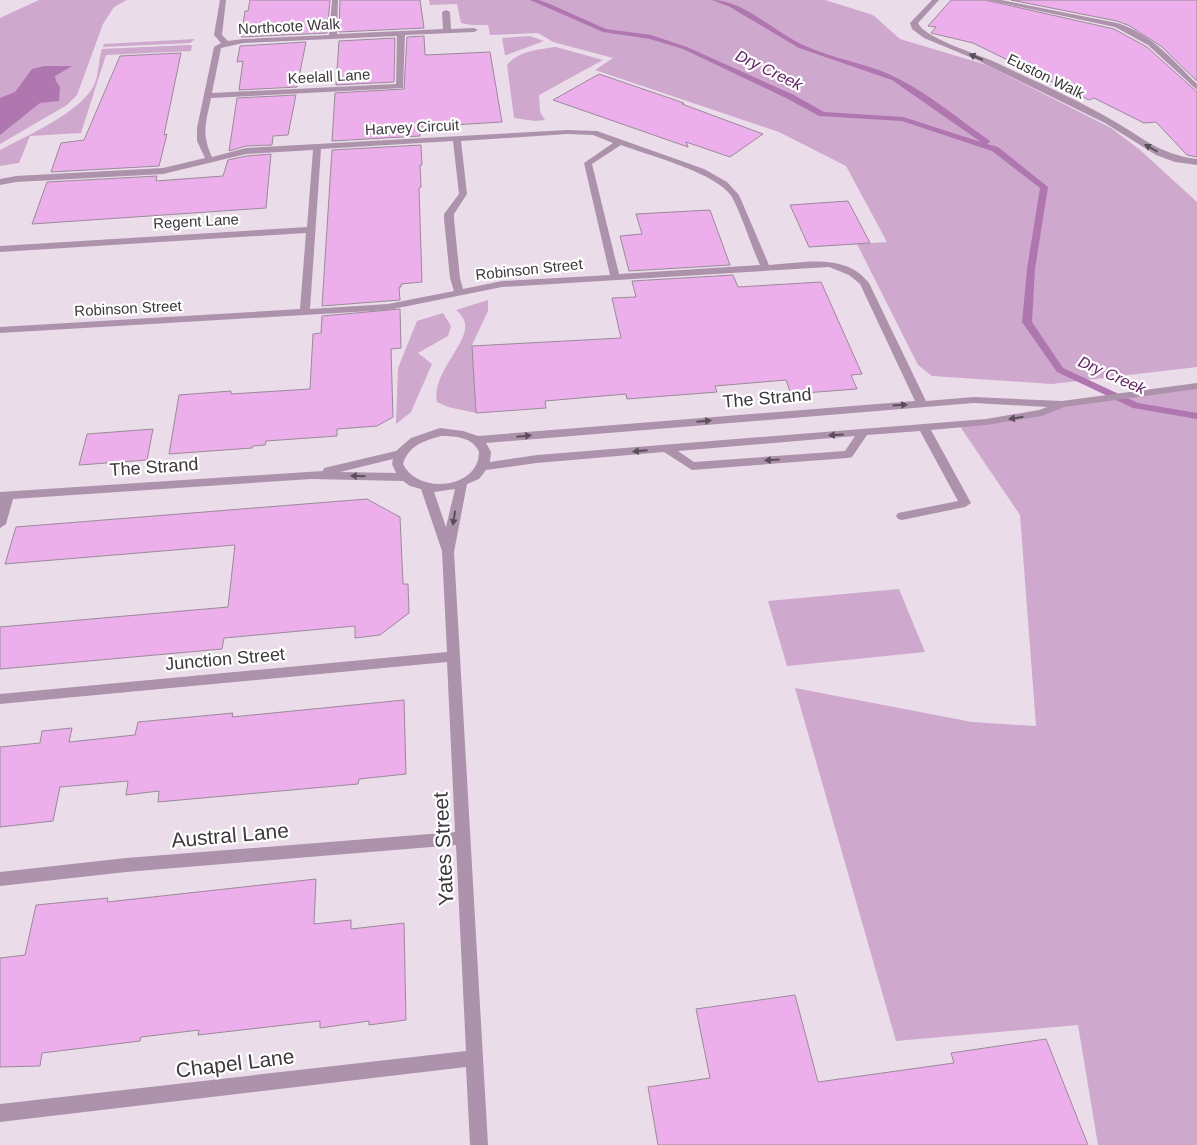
<svg xmlns="http://www.w3.org/2000/svg" width="1197" height="1145" viewBox="0 0 1197 1145" font-family="Helvetica,sans-serif">
<style>
.green{fill:#cea8cd}
.water{fill:#b076af}
.lines{fill:none;stroke-linecap:round;stroke-linejoin:round}
.stream{fill:#b076af;fill-rule:evenodd}
.building{fill:#edafeb;stroke:#988b98}
.minor{fill:#ad92ac;fill-rule:evenodd}
.oneway{fill:#594e59}
.labels{text-anchor:middle;dominant-baseline:central;stroke-width:4.5;stroke-linejoin:round;paint-order:stroke}
.far-street-label{font-size:15px;fill:#3d383d;stroke:#fff}
.far-water-label{font-size:16px;font-style:italic;fill:#641e65;stroke:#fff}
.street-label{font-size:18px;fill:#3d383d;stroke:#fff}
.near-street-label{font-size:21px;fill:#3d383d;stroke:#fff}
</style>
<rect width="100%" height="100%" fill="#ebdcea"/>
<g class="green">
<polygon points="39,0 127,0 114,7 103,24 77,95 67,105 0,144 0,18"/>
<polygon points="429,0 825,0 873,15 900,39 987,65 1111,128 1139,149 1197,202 1197,367 1052,384 932,376 918,365 857,244 887,242 846,166 779,132 595,70 613,58 553,42 538,33 490,35 488,25 472,25 461,23 457,4 430,5"/>
<polygon points="530,36 544,41 507,55 505,55 502,38"/>
<polygon points="195,39 190,43 103,47 104,44"/>
<path d="M 190,45 L 192,46 L 191,51 L 106,55 L 81,133 L 30,136 L 19,163 L 0,166 L 0,150 C 26,136 79,113 93,87 C 99,77 98,61 102,49 Z"/>
<path d="M 556,47 L 603,60 L 539,95 L 540,112 L 545,120 L 535,121 L 514,118 L 507,65 C 518,51 540,49 556,47 Z"/>
<path d="M 488,300 L 488,311 L 472,345 L 476,413 L 448,407 L 437,402 C 431,373 469,344 465,323 C 464,318 460,313 456,310 Z"/>
<polygon points="443,313 451,326 448,336 418,353 432,364 411,412 396,424 398,368 417,321"/>
<polygon points="1197,386 1197,1145 1098,1145 1078,1025 896,1041 795,688 972,722 1036,726 1020,515 959,425 1020,417 1062,404"/>
<polygon points="899,589 925,652 787,666 768,601"/>
</g>
<polygon class="water" points="44,66 72,66 55,76 56,81 60,87 59,101 40,103 0,135 0,98 15,92 32,69"/>
<g class="lines">
<path class="stream" d="M 530,0 L 539,0 L 552,5 L 606,29 L 651,35 L 687,47 L 794,95 L 824,112 L 903,117 L 981,142 L 892,80 L 799,48 L 730,7 L 712,0 C 743,0 775,32 803,45 C 833,59 868,63 897,78 C 930,94 959,120 989,140 L 990,142 L 987,144 L 998,147 L 1048,187 L 1035,269 L 1032,322 L 1063,368 L 1138,403 L 1197,413 L 1197,419 L 1133,408 L 1057,372 L 1022,322 L 1027,269 L 1040,188 L 992,151 L 902,121 L 819,116 L 788,99 L 683,49 L 650,39 L 603,32 Z"/>
</g>
<g class="building">
<polygon points="250,0 330,0 327,33 241,37 245,11 248,11"/>
<polygon points="340,0 420,0 424,28 339,32"/>
<polygon points="951,0 985,0 1114,29 1147,47 1197,92 1197,157 1187,155 1156,122 1144,123 1094,98 1089,100 973,43 931,33 936,27 928,26"/>
<polygon points="1011,0 1197,0 1197,81 1162,47 1130,26 1117,21"/>
<polygon points="424,36 425,55 490,52 502,122 420,127 420,136 332,141 335,93 404,89 407,37"/>
<polygon points="395,38 394,82 336,85 339,41"/>
<polygon points="306,42 297,87 239,90 243,61 237,62 240,46"/>
<polygon points="181,53 164,135 167,134 159,166 51,172 61,143 84,140 120,56"/>
<polygon points="599,74 684,103 682,104 763,134 730,157 686,142 688,147 553,100"/>
<polygon points="296,95 288,135 273,136 272,145 246,146 229,151 237,98"/>
<polygon points="421,145 422,165 420,165 421,187 419,188 422,282 401,284 401,287 399,287 400,300 322,306 332,150"/>
<polygon points="271,154 266,208 32,224 47,182 157,176 156,181 223,176 228,160 246,156"/>
<polygon points="848,201 870,243 809,247 790,205"/>
<polygon points="710,210 730,265 629,271 620,236 642,234 636,214"/>
<polygon points="733,275 738,287 821,282 862,374 851,375 857,389 791,394 786,380 715,386 717,392 627,399 626,394 545,401 546,408 476,413 472,346 621,338 612,298 636,297 632,281"/>
<polygon points="400,309 401,348 391,349 393,417 377,426 337,429 337,436 266,441 265,445 253,446 252,448 169,454 179,395 231,391 231,394 310,389 313,334 321,333 322,316"/>
<polygon points="153,429 147,460 79,465 87,434"/>
<polygon points="367,499 400,517 403,584 408,584 409,613 380,635 355,638 355,626 224,638 222,649 0,669 0,627 228,607 235,545 5,564 16,527"/>
<polygon points="404,700 406,774 359,779 358,784 158,802 159,791 126,795 128,781 60,787 53,821 0,827 0,747 40,743 42,731 72,728 69,742 135,735 138,722 233,713 232,717"/>
<polygon points="316,879 314,924 351,920 351,929 404,923 406,1020 369,1025 369,1021 320,1028 320,1021 198,1035 199,1030 141,1037 140,1041 42,1053 40,1066 0,1067 0,958 25,955 36,905 108,898 107,902"/>
<polygon points="795,995 818,1082 954,1063 951,1053 1046,1039 1088,1145 658,1145 648,1087 710,1078 696,1009"/>
</g>
<g class="lines">
<g class="minor">
<path d="M 220,0 L 226,0 L 222,35 L 228,41 L 243,39 L 329,35 L 332,0 L 338,0 L 337,34 L 443,29 L 442,12 L 446,10 L 450,12 L 451,29 L 474,28 L 478,30 L 474,32 L 405,35 L 403,88 L 211,98 C 206,123 201,133 212,157 L 246,148 L 567,130 L 597,131 L 704,169 L 727,182 L 739,195 L 769,265 C 802,263 845,252 869,283 L 926,401 L 974,397 L 1062,401 L 1197,383 L 1197,389 L 1064,407 L 1042,416 L 986,425 L 931,430 L 971,503 L 965,507 L 902,520 L 898,519 L 896,516 L 898,513 L 958,501 L 920,431 L 867,435 L 852,457 L 848,458 L 692,470 L 664,452 L 537,463 L 486,470 L 479,479 L 467,484 L 454,552 L 488,1145 L 470,1145 L 466,1067 L 0,1122 L 0,1104 L 466,1051 L 456,845 L 126,872 L 0,886 L 0,872 L 126,858 L 455,832 L 447,662 L 0,704 L 0,694 L 447,652 L 442,551 L 421,489 L 410,486 L 403,481 L 311,479 L 13,499 L 6,524 L 0,528 L 0,492 L 323,471 L 324,468 L 396,451 L 411,438 L 440,428 L 463,431 L 478,436 L 915,401 L 860,284 L 849,275 L 829,267 L 502,287 L 388,310 L 0,333 L 0,327 L 300,309 L 306,233 L 0,252 L 0,246 L 307,227 L 313,150 L 246,154 L 163,174 L 16,182 L 0,185 L 0,179 L 16,176 L 163,168 L 205,158 L 197,141 L 197,128 L 214,47 L 221,43 L 214,35 ZM 397,36 L 396,84 L 212,93 L 221,48 L 243,43 ZM 567,134 L 593,135 L 613,143 L 584,163 L 610,275 L 502,281 L 463,289 L 460,278 L 454,219 L 454,214 L 467,194 L 461,141 ZM 453,141 L 459,194 L 444,214 L 444,219 L 450,278 L 454,291 L 388,304 L 310,309 L 321,149 ZM 621,145 C 647,155 718,173 732,197 C 743,218 750,243 760,265 L 619,274 L 592,164 ZM 974,403 L 1047,407 L 1039,410 L 986,419 L 537,455 L 490,462 L 491,452 L 486,443 ZM 441,436 C 455,436 473,437 479,452 C 479,489 418,495 403,464 C 409,445 424,441 441,436 ZM 855,436 L 845,451 L 694,462 L 678,451 ZM 393,459 L 392,464 L 396,473 L 340,472 ZM 455,489 L 446,527 L 434,492 Z"/>
<path d="M 932,0 L 939,0 L 918,23 C 924,38 978,54 995,62 C 1034,81 1074,98 1112,120 C 1144,138 1158,154 1197,159 L 1197,165 L 1175,162 L 1156,155 L 1105,123 L 977,60 L 924,38 L 912,29 L 910,23 Z"/>
<path d="M 987,0 L 1001,0 L 1117,23 C 1150,33 1173,60 1197,84 L 1197,90 L 1148,45 L 1115,27 Z"/>
</g>
</g>
<defs><path id="oneway-solid" d="M-6-.8H1V-3.2L6.5 0L1 3.2V.8H-6Z" transform="scale(1.25)"/></defs>
<g class="oneway">
<use href="#oneway-solid" transform="translate(976 57) rotate(-157)"/>
<use href="#oneway-solid" transform="translate(1151 148) rotate(-150)"/>
<use href="#oneway-solid" transform="translate(900 405) rotate(-4)"/>
<use href="#oneway-solid" transform="translate(1016 418) rotate(171)"/>
<use href="#oneway-solid" transform="translate(704 421) rotate(-5)"/>
<use href="#oneway-solid" transform="translate(836 435) rotate(176)"/>
<use href="#oneway-solid" transform="translate(524 436) rotate(-5)"/>
<use href="#oneway-solid" transform="translate(640 451) rotate(175)"/>
<use href="#oneway-solid" transform="translate(772 460) rotate(176)"/>
<use href="#oneway-solid" transform="translate(358 476) rotate(-178)"/>
<use href="#oneway-solid" transform="translate(454 518) rotate(99)"/>
</g>
<g class="labels">
<g class="far-street-label">
<text transform="translate(289 26) rotate(-3)">Northcote Walk</text>
<text transform="translate(329 76) rotate(-3)">Keelall Lane</text>
<text transform="translate(1046 76) rotate(26)">Euston Walk</text>
<text transform="translate(412 127) rotate(-3)">Harvey Circuit</text>
<text transform="translate(196 221) rotate(-3)">Regent Lane</text>
<text transform="translate(529 269) rotate(-6)">Robinson Street</text>
<text transform="translate(128 308) rotate(-3)">Robinson Street</text>
</g>
<g class="far-water-label">
<text transform="translate(769 70) rotate(26)">Dry Creek</text>
<text transform="translate(1112 375) rotate(24)">Dry Creek</text>
</g>
<g class="street-label">
<text transform="translate(767 398) rotate(-5)">The Strand</text>
<text transform="translate(154 467) rotate(-4)">The Strand</text>
<text transform="translate(225 659) rotate(-5)">Junction Street</text>
</g>
<g class="near-street-label">
<text transform="translate(230 835) rotate(-5)">Austral Lane</text>
<text transform="translate(443 849) rotate(-93)">Yates Street</text>
<text transform="translate(235 1063) rotate(-7)">Chapel Lane</text>
</g>
</g>
</svg>
